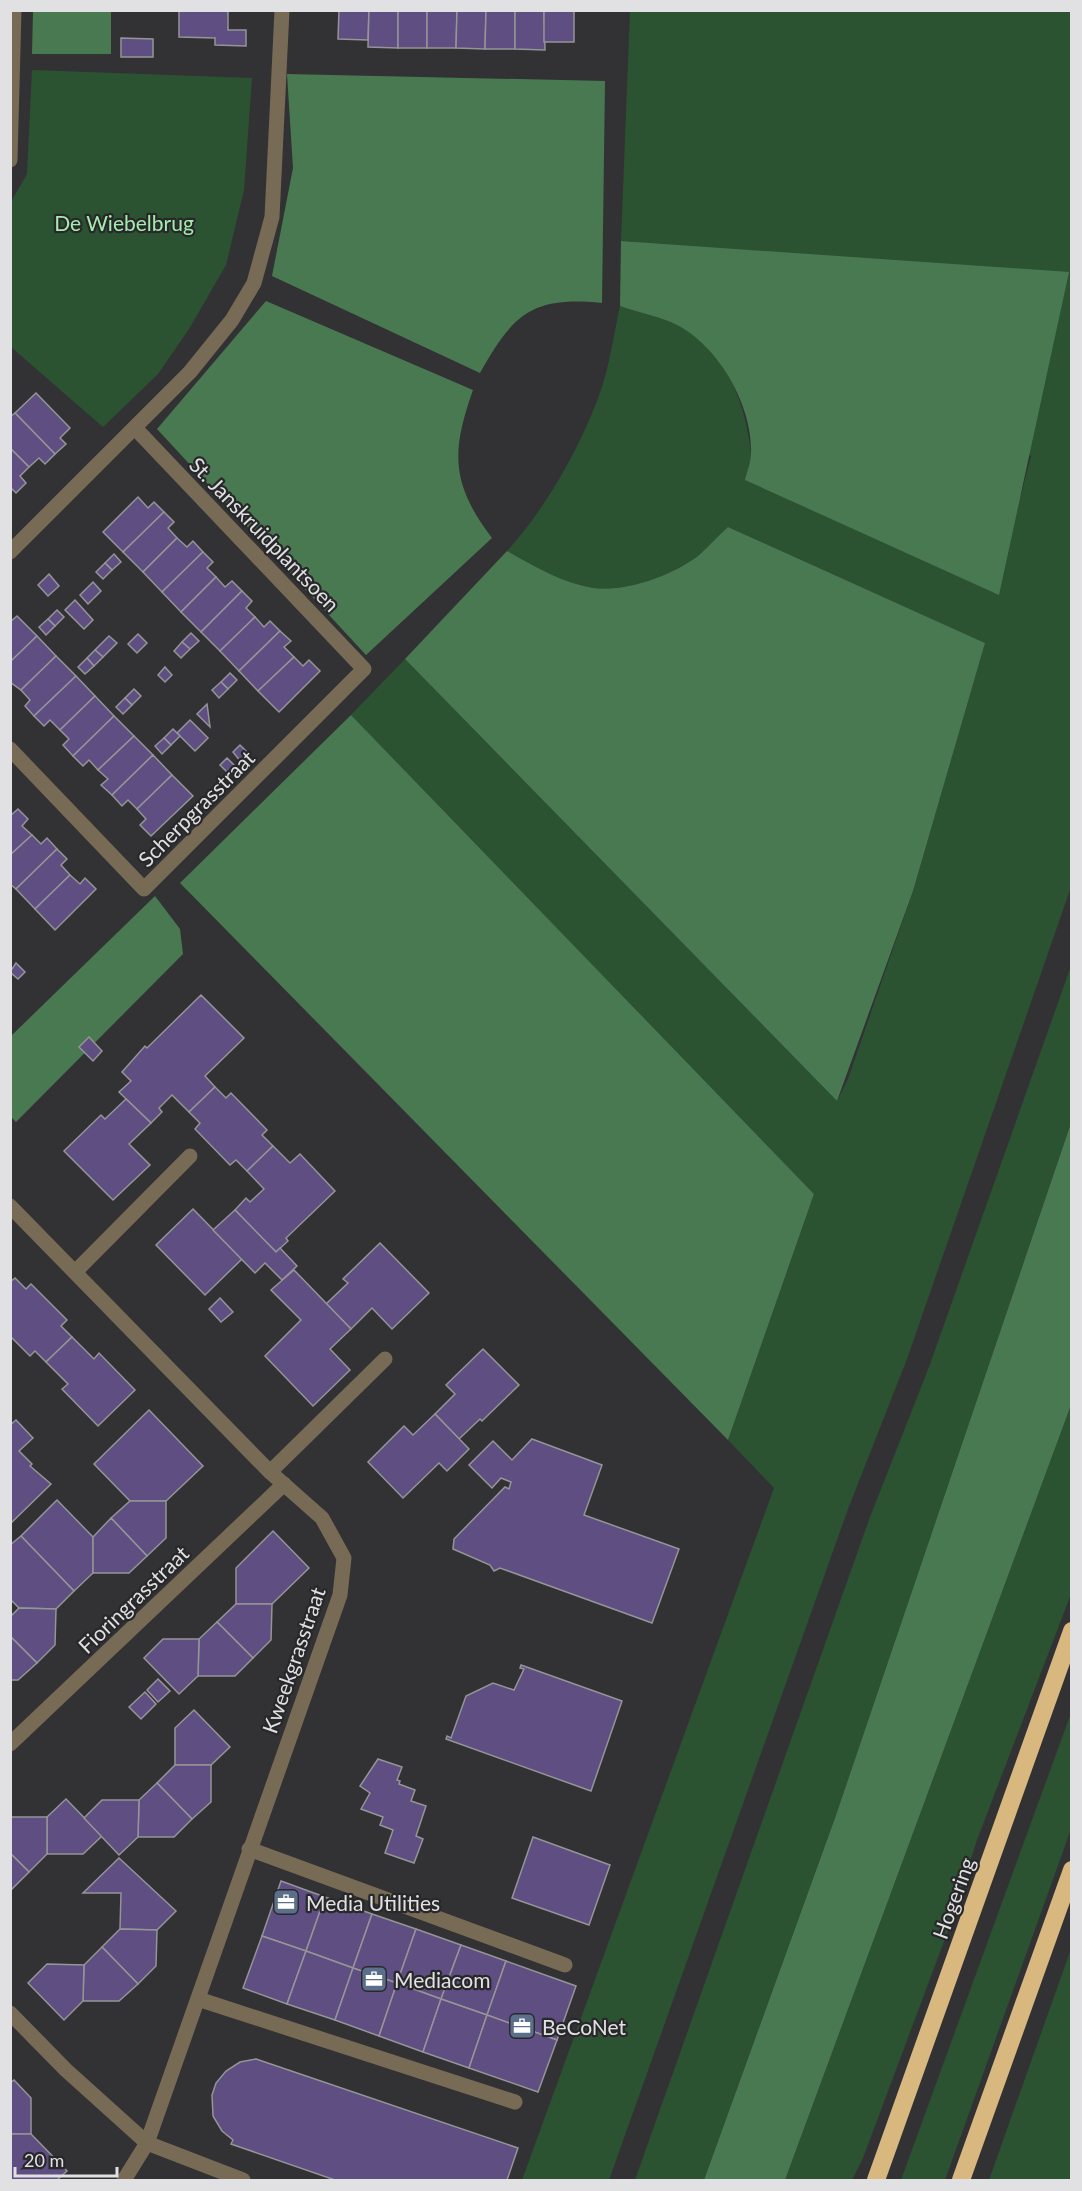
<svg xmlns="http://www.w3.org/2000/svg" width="1082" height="2191" viewBox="0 0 1082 2191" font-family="Lato,sans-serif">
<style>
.green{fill:#2b5332}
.forest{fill:#497951}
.building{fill:#5e4e81;stroke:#959497;stroke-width:1.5}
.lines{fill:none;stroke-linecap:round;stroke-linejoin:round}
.minor{stroke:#786b55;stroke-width:15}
.highway{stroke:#d8b87f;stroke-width:18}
.labels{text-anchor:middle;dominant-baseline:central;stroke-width:4.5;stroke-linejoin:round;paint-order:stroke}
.park-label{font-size:21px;fill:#a3ecae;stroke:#28282a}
.street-label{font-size:21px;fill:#e1e1e3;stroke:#28282a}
.poi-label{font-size:21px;fill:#e1e1e3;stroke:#28282a;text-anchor:start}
</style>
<rect width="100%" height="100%" fill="#323234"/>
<g class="green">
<path d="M 630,11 L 1071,11 L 1071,887 L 907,1359 L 848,1509 L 609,2180 L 522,2180 L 774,1488 L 728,1440 L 814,1194 L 351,715 L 405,659 L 837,1101 L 848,1079 L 913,891 L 985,643 L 728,527 C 718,537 708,547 698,556 C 671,576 626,592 593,588 C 562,583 534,566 507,551 C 545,509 577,453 597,401 C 609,371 613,338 620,306 C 637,312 657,316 674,323 C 724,346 746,402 751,454 L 1021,495 L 1031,456 L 636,242 L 621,241 Z"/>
<polygon points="32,70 252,78 244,190 226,265 189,329 158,374 103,427 11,347 11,202 27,174"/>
<polygon points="1071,966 1071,1123 835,1818 704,2180 635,2180 870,1517 929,1367"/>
<polygon points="1071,1405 1071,1594 977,1840 949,1928 863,2158 852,2180 785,2180"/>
<polygon points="1071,1713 1071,1829 945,2180 901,2180"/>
<polygon points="1071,1949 1071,2180 989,2180"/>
</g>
<g class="forest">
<polygon points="33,11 111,11 111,54 32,54"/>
<path d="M 287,74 L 605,81 L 602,303 C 532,296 513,314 480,373 L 272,276 L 293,168 Z"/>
<path d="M 621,241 L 1069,272 L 999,595 L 745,480 C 747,472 751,462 751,453 C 753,405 717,343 673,323 C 657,316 637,312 620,306 Z"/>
<path d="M 266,301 L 473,390 C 451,452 451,484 492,538 L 366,655 L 157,429 Z"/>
<path d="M 728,527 L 985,643 L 913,891 L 837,1101 L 405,659 L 507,551 C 534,566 562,583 593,588 C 626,592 671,576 698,556 C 708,547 718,536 728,527 Z"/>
<polygon points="351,715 814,1194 728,1440 180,883"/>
<polygon points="155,896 180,929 183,954 16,1122 11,1117 11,1036"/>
<polygon points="1071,1123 1071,1405 785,2180 704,2180 835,1818"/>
</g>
<g class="building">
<polygon points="179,10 228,10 228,30 246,30 246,46 215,45 215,38 179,37"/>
<polygon points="339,10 369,10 368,40 338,39"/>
<polygon points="369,10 398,10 398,48 368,47"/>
<rect x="398" y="10" width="29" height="38"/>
<polygon points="427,10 457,10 456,48 427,48"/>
<polygon points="457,10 486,10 485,49 456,48"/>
<polygon points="486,10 515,10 515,49 485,49"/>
<polygon points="515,10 544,10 545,50 515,49"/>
<rect x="544" y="10" width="30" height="32"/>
<polygon points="121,38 153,39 153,57 121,57"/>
<polygon points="36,393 70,428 60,438 66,444 55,454 15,413"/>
<polygon points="15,413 55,454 45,464 39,458 29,467 10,448 10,417"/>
<polygon points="10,448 29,467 20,476 26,483 16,493 10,487"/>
<polygon points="138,497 148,508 154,502 164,512 123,552 103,532"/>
<polygon points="164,512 174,522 168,528 177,538 143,572 123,552"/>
<polygon points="177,538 187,547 193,541 203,552 162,592 143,572"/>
<polygon points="203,552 213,562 207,568 216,577 181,612 162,592"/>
<polygon points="114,554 121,562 112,570 105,563"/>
<polygon points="105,563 112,570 103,579 96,572"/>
<polygon points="49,574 59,586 48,596 38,585"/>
<polygon points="216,577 225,587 232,581 242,591 201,632 181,612"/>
<polygon points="93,582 101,591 88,604 80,595"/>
<polygon points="242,591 252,601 246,608 255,617 220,651 201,632"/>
<polygon points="75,600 93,620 84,629 65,610"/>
<polygon points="57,610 64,617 55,626 48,619"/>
<polygon points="17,616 37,636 10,662 10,622"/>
<polygon points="255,617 264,627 270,621 280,631 239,671 220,651"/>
<polygon points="48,619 55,626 46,635 39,627"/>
<polygon points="280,631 291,641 284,647 294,657 258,691 239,671"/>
<polygon points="191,633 199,641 190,649 182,642"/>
<polygon points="138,634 147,643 137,653 128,644"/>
<polygon points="37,636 56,656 21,690 10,682 10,662"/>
<polygon points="109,636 117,643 103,657 95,650"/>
<polygon points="182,642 190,649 181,658 174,651"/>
<polygon points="95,650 103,657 94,666 87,658"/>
<polygon points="56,656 76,676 34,716 25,706 30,700 21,690"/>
<polygon points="294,657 303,666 309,660 320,671 279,712 258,691"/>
<polygon points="87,658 94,666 85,674 78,667"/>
<polygon points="165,667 172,675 165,682 158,675"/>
<polygon points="230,673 237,680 228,689 221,682"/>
<polygon points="76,676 95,696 60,730 50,720 44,726 34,716"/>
<polygon points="221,682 228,689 219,698 212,690"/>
<polygon points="134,689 141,696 132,705 125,698"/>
<polygon points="95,696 114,716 73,756 63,745 69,739 60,730"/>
<polygon points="125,698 132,705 123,714 116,707"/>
<polygon points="207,704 210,727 197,714"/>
<polygon points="114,716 134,736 98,770 89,760 83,766 73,756"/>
<polygon points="190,720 208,738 195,751 177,733"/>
<polygon points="173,729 180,736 171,745 164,738"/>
<polygon points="134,736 153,755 112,795 101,785 108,779 98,770"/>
<polygon points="164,738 171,745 162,754 155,746"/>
<polygon points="240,745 249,754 241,762 233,752"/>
<polygon points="153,755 172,775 137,809 128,800 122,806 112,795"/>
<polygon points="227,758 236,767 229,774 220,765"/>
<polygon points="172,775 193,796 151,836 140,825 146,819 137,809"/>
<polygon points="18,809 28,819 22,826 32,835 10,855 10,816"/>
<polygon points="32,835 41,844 47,838 57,849 16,889 10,884 10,855"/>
<polygon points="57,849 67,859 61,865 70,875 35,909 16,889"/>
<polygon points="70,875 80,884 85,878 96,889 55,930 35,909"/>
<polygon points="16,963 25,972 18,979 10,972"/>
<polygon points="201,995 244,1038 205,1076 215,1087 189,1112 172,1095 159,1108 162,1112 151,1123 119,1092 131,1081 122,1072 145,1046 147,1048"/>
<polygon points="89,1037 102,1051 93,1061 79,1047"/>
<polygon points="215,1087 226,1098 231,1093 267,1130 262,1135 273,1146 247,1171 236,1160 230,1165 195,1129 200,1123 189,1112"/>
<polygon points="126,1099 151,1123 129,1144 150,1165 113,1200 64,1151 101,1115 105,1119"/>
<polygon points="273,1146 290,1163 300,1154 335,1191 286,1238 288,1241 276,1252 235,1210 246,1198 250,1202 264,1189 247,1171"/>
<polygon points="193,1209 242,1259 205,1295 156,1245"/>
<polygon points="235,1210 276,1252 280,1248 297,1266 282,1280 265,1263 255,1273 213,1230"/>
<polygon points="380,1243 429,1293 392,1329 372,1308 351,1329 326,1304 348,1283 343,1279"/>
<polygon points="294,1270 351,1329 330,1349 350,1370 313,1406 265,1356 301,1320 271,1290"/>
<polygon points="15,1278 26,1289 31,1284 67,1320 61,1326 72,1337 46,1362 35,1351 30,1356 10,1336 10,1282"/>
<polygon points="220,1298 233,1312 221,1322 209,1309"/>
<polygon points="72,1337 94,1359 99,1353 135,1390 98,1426 62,1389 68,1384 46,1362"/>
<polygon points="483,1349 519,1385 482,1421 480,1419 459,1439 435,1414 455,1394 446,1385"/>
<polygon points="149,1410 203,1466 166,1501 130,1501 94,1464"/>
<polygon points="435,1414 469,1449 447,1471 439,1463 403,1498 368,1462 404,1426 413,1435"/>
<polygon points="16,1420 33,1438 19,1451 32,1464 30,1466 51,1484 10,1524 10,1425"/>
<polygon points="532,1439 602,1465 584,1515 679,1549 652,1623 500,1568 494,1571 490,1565 453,1549 454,1539 505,1487 509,1489 511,1482 501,1478 492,1488 469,1465 493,1441 512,1460"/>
<polygon points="57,1500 93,1537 93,1573 74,1591 21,1536"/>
<polygon points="130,1501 166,1501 166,1538 147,1556 111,1518"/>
<polygon points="111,1518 147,1556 129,1573 93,1573 93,1537"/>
<polygon points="273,1531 309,1568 272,1604 236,1604 236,1568"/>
<polygon points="21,1536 74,1591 56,1609 19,1608 10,1599 10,1545"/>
<polygon points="236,1604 272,1604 271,1640 253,1658 217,1622"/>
<polygon points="19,1608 56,1609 55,1645 37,1663 10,1636 10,1617"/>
<polygon points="217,1622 253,1658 235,1676 198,1676 199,1639"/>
<polygon points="10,1636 37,1663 18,1680 10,1680"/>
<polygon points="163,1639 199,1639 198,1676 179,1694 144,1658"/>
<polygon points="521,1665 622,1701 591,1791 446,1739 447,1736 451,1738 466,1696 493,1683 514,1690 524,1669 520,1668"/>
<polygon points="158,1679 170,1691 158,1702 147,1690"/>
<polygon points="145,1692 156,1704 141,1719 129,1707"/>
<polygon points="194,1710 230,1747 211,1765 175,1765 175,1728"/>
<polygon points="378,1759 402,1767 397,1780 400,1781 399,1784 415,1790 411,1801 426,1806 416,1836 423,1839 414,1863 385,1853 393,1830 380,1825 383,1817 361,1809 370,1793 360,1786"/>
<polygon points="175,1765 211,1765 211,1802 192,1819 157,1783"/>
<polygon points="157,1783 192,1819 174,1837 138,1837 139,1800"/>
<polygon points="66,1799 102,1836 83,1854 47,1854 47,1817"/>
<polygon points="102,1800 139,1800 138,1837 119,1855 84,1818"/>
<polygon points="11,1817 47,1817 47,1854 29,1872 10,1853"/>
<polygon points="533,1837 610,1865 589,1925 512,1898"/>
<polygon points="10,1853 29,1872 11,1890 10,1890"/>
<polygon points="119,1858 176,1911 157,1930 120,1929 121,1893 83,1893"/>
<polygon points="281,1881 325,1897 306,1951 262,1936"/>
<polygon points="325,1897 372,1914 353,1968 306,1951"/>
<polygon points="372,1914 416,1929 397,1983 353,1968"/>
<polygon points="120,1929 157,1930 156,1966 138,1984 102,1947"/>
<polygon points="416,1929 461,1945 441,1999 397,1983"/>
<polygon points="262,1936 306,1951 287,2004 243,1988"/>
<polygon points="461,1945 506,1961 487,2015 441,1999"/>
<polygon points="102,1947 138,1984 119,2001 83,2001 84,1965"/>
<polygon points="306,1951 353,1968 335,2020 287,2004"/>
<polygon points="506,1961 576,1986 557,2040 487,2015"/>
<polygon points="47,1964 84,1965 83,2001 64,2020 28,1983"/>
<polygon points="353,1968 397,1983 379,2036 335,2020"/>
<polygon points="397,1983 441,1999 423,2052 379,2036"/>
<polygon points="441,1999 487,2015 469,2068 423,2052"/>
<polygon points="487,2015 557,2040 538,2092 469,2068"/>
<polygon points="256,2059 518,2148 507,2180 335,2180 231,2144 233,2140 222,2131 213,2116 212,2095 216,2083 226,2071 240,2062"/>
<polygon points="14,2080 31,2098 31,2134 10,2134 10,2083"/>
<polygon points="10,2134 31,2134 67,2171 57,2180 10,2180"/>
</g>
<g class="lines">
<g class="minor">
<polyline points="10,160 14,10"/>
<polyline points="10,552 190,372 232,320 254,283 272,217 282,10"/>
<polyline points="10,749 144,889 364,669 135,428"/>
<polyline points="10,1206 270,1472 322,1518 344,1558 340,1595 147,2143 124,2180"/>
<polyline points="75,1272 190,1156"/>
<polyline points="270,1472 385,1359"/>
<polyline points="10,1744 284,1484"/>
<polyline points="249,1849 565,1965"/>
<polyline points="198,1999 515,2102"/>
<polyline points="10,2013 66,2070 147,2143 243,2180"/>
</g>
<g class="highway">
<polyline points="876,2180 1072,1631"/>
<polyline points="961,2180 1072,1870"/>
</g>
</g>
<defs>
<symbol id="office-square" viewBox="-11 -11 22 22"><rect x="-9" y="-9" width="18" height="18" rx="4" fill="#5c6f8a" stroke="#28282a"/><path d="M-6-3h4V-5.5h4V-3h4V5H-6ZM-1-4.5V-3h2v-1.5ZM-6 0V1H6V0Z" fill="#fff"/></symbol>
</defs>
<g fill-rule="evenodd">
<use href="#office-square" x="271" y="1887" width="30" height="30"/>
<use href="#office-square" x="359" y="1964" width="30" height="30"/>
<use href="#office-square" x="507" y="2011" width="30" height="30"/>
</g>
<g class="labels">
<g class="park-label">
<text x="124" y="222">De Wiebelbrug</text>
</g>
<g class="street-label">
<text transform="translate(265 534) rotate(46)">St. Janskruidplantsoen</text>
<text transform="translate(196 808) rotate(-45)">Scherpgrasstraat</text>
<text transform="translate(133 1599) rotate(-44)">Fioringrasstraat</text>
<text transform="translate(293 1660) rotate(-71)">Kweekgrasstraat</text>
<text transform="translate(953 1898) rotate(-70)">Hogering</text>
</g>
<g class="poi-label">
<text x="306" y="1902">Media Utilities</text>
<text x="394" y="1979">Mediacom</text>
<text x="542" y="2026">BeCoNet</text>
</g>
</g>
<rect width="1082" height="2191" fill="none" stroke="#e1e1e3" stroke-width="24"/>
<path d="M15 2167v9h102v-9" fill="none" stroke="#e1e1e3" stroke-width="3"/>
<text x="24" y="2167" font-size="18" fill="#e1e1e3" stroke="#28282a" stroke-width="4.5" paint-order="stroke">20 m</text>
</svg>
